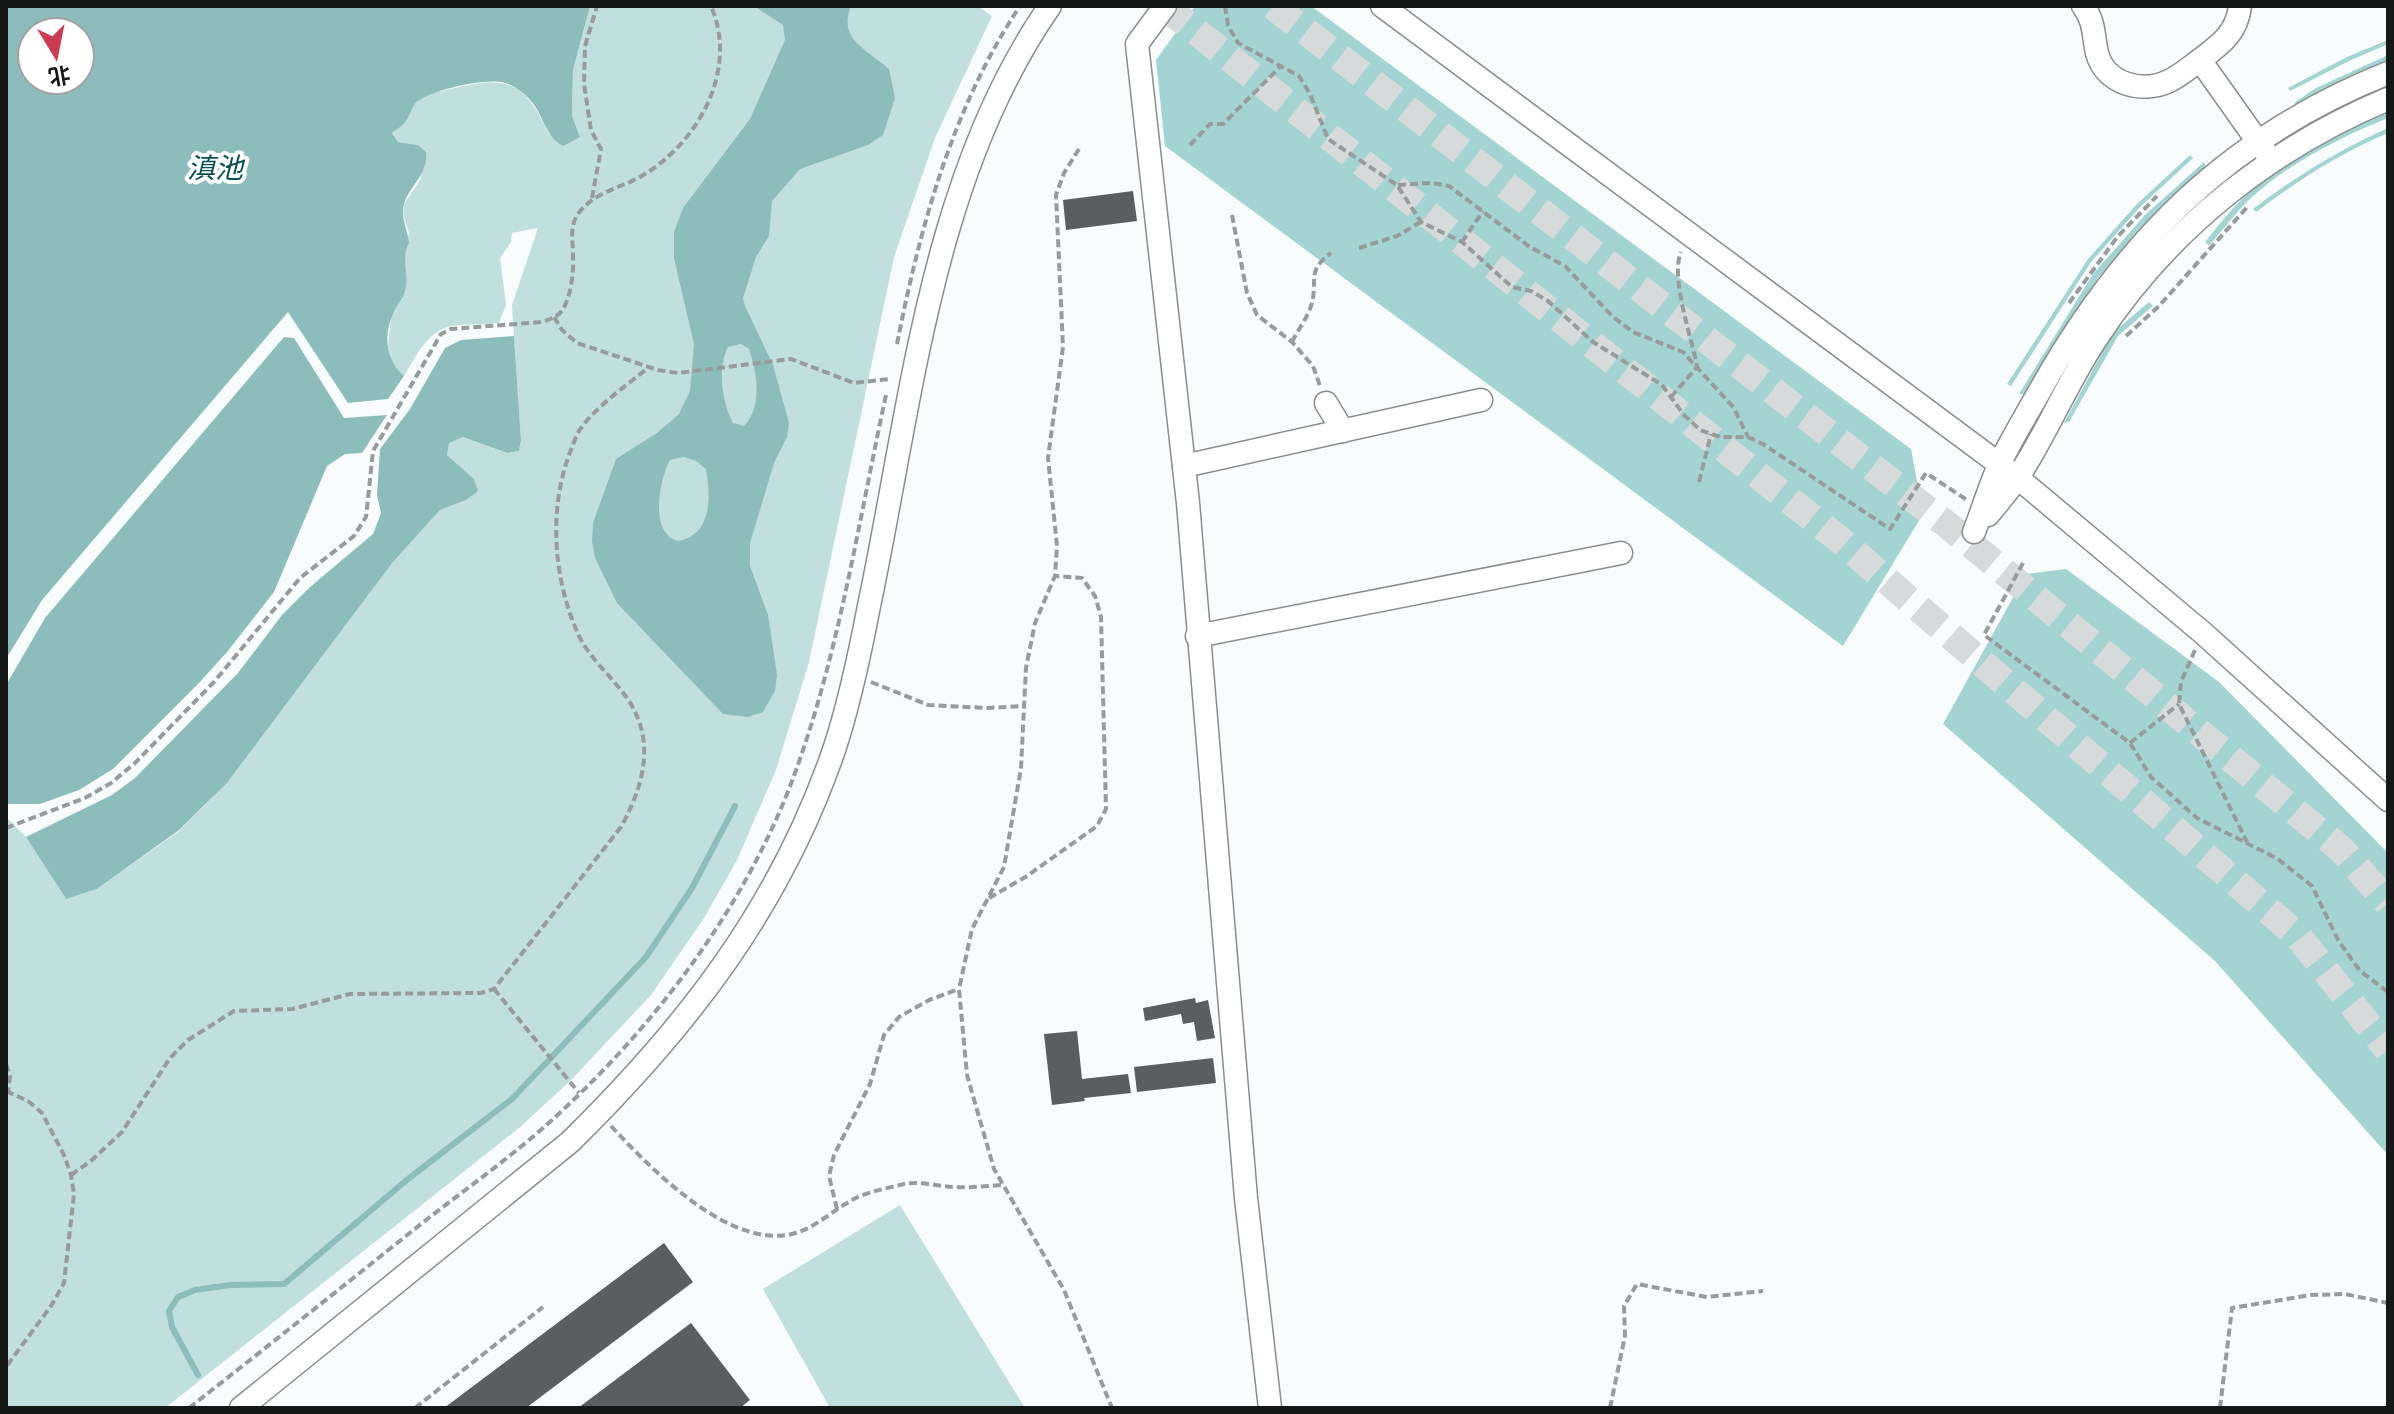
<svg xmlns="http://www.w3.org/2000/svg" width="2394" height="1414" viewBox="0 0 2394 1414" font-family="'Asap Condensed','Noto Sans SC',sans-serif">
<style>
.green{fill:#c0dfde}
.forest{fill:#a3d3d3}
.water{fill:#8cbcbc;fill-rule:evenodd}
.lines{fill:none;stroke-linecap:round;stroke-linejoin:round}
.stream{stroke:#8cbcbc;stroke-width:6}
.building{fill:#5b5e5e}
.major-tunnel{stroke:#d6dada;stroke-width:28;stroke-dasharray:28 14;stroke-linecap:butt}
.minor-casing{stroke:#898d8d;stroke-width:25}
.path{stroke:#989b9b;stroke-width:4;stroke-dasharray:8 4;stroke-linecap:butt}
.minor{stroke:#fff;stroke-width:22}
.labels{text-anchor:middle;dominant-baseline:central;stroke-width:8;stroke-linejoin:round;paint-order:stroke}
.water-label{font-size:28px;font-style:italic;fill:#075051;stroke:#fff}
</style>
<rect width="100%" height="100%" fill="#f8fcfc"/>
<g class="green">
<path d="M 590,6 L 978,6 L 992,16 L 935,138 L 894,257 L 809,662 L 776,770 L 737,860 L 704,918 L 651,995 L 571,1080 L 519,1128 L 165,1408 L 6,1408 L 6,817 L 26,837 L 66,899 L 97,889 L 179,831 L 227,783 L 393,562 L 440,510 L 466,500 L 474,479 L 447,455 L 448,443 L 463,437 L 506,453 L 519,451 L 521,440 L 512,305 L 538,228 L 512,233 L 511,242 L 500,258 L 506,305 L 499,323 C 485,325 472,324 459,325 C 429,327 418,353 404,376 L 392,366 L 388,346 L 391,317 L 405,291 L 403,261 L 409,233 L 403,213 L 404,204 L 420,180 L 426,152 L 418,145 L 398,142 L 392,133 C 396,130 403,126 406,121 C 410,116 411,109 415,104 C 424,93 442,91 455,88 C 510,75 525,83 549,134 L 580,137 L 572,116 L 573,70 Z"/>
<polygon points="900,1205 1025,1408 830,1408 763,1289"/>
</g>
<g class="forest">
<polygon points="1195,6 1311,6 1911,449 1923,514 1843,646 1165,146 1156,60"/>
<polygon points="2388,40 2388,44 2349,61 2290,91 2288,88 2347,57"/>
<polygon points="2388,55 2388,62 2341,82 2298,105 2294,103 2316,88"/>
<path d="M 2388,112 L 2388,118 C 2340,137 2277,169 2241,208 C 2230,220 2220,233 2209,246 L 2205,242 C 2216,229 2226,215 2238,203 C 2278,163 2336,133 2388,112 Z"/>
<path d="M 2388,128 L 2388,133 C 2340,153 2297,181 2256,212 L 2253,209 C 2295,177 2339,150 2388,128 Z"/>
<polygon points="2190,155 2193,158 2140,207 2091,262 2011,386 2007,384 2088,259 2137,204"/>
<polygon points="2204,162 2206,167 2150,219 2098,278 2024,394 2019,394 2093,274 2145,215"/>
<polygon points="2149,302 2153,306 2118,336 2069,422 2064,423 2109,340 2116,330"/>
<polygon points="2066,569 2219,682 2388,853 2388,1155 2215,961 1943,724 2026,574"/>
</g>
<g class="water">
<path d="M 6,6 L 590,6 L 573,70 L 572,116 L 580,137 L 563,146 C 545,136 544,116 531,101 C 524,93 515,86 505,83 C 488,77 427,90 415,104 C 411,109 410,116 406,121 C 403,126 396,130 392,133 L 398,142 L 418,145 L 426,152 C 428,175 410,185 404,204 C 400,216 408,231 409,243 C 400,260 410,274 405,291 C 403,299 396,306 393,314 C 383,335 386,361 404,376 L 388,399 L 348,403 L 288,312 L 42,600 L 6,659 ZM 32,32 L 80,32 L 80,80 L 32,80 Z"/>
<path d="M 754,6 L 851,6 C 837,39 868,50 889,69 L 895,98 L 883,135 L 868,145 L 800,169 L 772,201 L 769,236 L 756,257 L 743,298 L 745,306 L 773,365 L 789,423 L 787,437 L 774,463 L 750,543 L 750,566 L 768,615 L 777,675 L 775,691 L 763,712 L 748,717 L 723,714 L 617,603 L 595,558 L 592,541 L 593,523 L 616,459 L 657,433 L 679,414 L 690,391 L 694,344 L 674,258 L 674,232 L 683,208 L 750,119 L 785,40 L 783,25 ZM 741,344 L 749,349 C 757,373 763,406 744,426 L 733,423 C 722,402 717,369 728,347 ZM 684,457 L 696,461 L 706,469 C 711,498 712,535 678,541 C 674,539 669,538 667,534 C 652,519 661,476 670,460 Z"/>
<polygon points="514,336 521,440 519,451 507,453 463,437 449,443 447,455 474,479 478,491 466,500 440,510 393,562 227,783 179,830 97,889 66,899 26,837 112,795 135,778 238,673 282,615 310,587 373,534 381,513 377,495 380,449 410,409 445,348 461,340"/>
<polygon points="284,337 294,338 344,418 387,415 362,453 345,454 327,466 274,592 227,652 198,684 113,769 79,790 40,804 6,804 6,685 45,618"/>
</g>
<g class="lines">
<polyline class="stream" points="198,1375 172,1327 169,1311 178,1297 195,1290 230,1285 284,1284 408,1179 512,1099 646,957 692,888 735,806"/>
</g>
<g class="building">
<polygon points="1133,191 1137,221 1066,230 1063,200"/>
<polygon points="1195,998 1196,1003 1208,1000 1215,1038 1197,1041 1194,1022 1183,1024 1181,1014 1145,1021 1143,1008"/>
<polygon points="1077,1031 1082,1079 1128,1074 1131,1093 1084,1098 1085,1101 1052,1105 1044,1034"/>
<polygon points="1213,1058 1216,1083 1137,1092 1134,1067"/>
<polygon points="664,1243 693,1282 526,1408 444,1408"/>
<polygon points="691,1323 750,1400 740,1408 578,1408"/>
</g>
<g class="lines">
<g class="major-tunnel">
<polyline points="1164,6 1840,540 2299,937 2388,1050"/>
<polyline points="1273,6 1950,527 2342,850 2388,903"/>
</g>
<defs>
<g id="minor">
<polyline points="1165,6 1137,44 1188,503 1246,1198 1270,1408"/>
<polyline points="1382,6 2018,478 2203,633 2388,800"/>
<path d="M 2083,6 C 2095,21 2093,36 2097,53 C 2105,84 2142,94 2169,81 C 2180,76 2190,67 2200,60"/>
<path d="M 2240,6 C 2237,33 2221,44 2200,60 L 2266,153"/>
<polyline points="1326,403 1343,431"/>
<polyline points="1184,466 1481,400"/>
<path d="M 1988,515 C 1998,503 2009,490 2018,477 C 2047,433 2067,383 2096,339 C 2167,230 2269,149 2388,99"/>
<path d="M 1974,532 C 1983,509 1990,485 2000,463 C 2011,440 2025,417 2038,394 C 2121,245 2227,137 2388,73"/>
<polyline points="1197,636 1621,553"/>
<path d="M 241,1408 L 570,1142 C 688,1026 781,906 835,747 C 850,701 860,653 869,606 C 911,407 931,176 1050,6"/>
</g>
</defs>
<use href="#minor" class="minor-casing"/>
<g class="path">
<polyline points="1225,6 1228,25 1238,43 1299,76 1310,94 1328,139 1397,185 1421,222 1462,242 1512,287 1531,291 1548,301 1593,342 1662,385 1684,415 1700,430 1720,437 1748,437 1763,444 1890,529 1926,473 1967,500"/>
<polyline points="1190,145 1210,124 1223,124 1281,66"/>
<polyline points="1079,149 1064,173 1056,195 1063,347 1048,458 1057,546 1055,576 1035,623 1026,668 1021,768 1004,867 972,929 959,989 967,1075 994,1169 1064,1290 1112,1408"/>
<polyline points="1398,185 1432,183 1449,186 1530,247 1565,266 1612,316 1633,332 1683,352 1734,408 1748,437"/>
<polyline points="592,198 601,149 591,130 584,84 585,46 597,6"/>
<polyline points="1232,215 1247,293 1257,315 1292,342 1313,366 1320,386"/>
<polyline points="1462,242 1483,211"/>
<polyline points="1359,248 1397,236 1421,222"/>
<polyline points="2069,303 2118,236 2157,196"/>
<polyline points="554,317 562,330 577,343 658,370 678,373 791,359 854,383 889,379"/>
<polyline points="2126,336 2159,306 2249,205"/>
<path d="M 1292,342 C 1298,330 1307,318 1311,306 C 1319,281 1305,272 1331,253"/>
<path d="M 897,344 C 920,227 953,106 1020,6"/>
<path d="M 1671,397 L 1697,367 C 1692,337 1670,279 1681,252"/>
<polyline points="1699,482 1711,434"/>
<polyline points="2023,563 1984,635 2130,743 2151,777 2197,818 2278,859 2312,886 2338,940 2360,971 2388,992"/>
<polyline points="2195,650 2181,682 2179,704 2247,842"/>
<polyline points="871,682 928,705 987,708 1024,706"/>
<polyline points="2130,743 2179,704"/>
<path d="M 6,828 L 85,798 L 111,783 L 135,763 L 214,682 L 300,578 L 354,536 L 366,517 L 373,451 L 441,334 L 451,329 L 542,322 C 548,320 554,318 559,314 C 571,302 574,272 573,255 C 573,240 569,227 578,214 C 594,192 618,189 640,177 C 698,144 739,70 711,6"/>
<polyline points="989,898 1027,876 1097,826 1106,809 1101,617 1095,596 1082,578 1055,576"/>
<polyline points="494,989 579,1093"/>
<polyline points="6,1064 10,1076 8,1092"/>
<polyline points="6,1091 28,1101 42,1113 64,1155 71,1175 74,1194 64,1283 51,1306 6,1367"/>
<path d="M 611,1126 C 651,1169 734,1255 799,1232 C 818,1225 834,1210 852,1200 C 866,1192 888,1188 904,1184 C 919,1181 937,1186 953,1187 C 969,1188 986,1186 1002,1185"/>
<path d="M 71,1175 L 92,1160 L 122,1132 L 170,1058 L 188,1040 L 234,1011 L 292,1009 L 350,994 L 481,993 L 494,989 L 621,827 C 643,787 656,743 629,701 C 614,678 590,660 578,634 C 553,578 548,507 571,450 C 574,443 576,434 581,428 C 599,404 626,386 649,367"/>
<polyline points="837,1209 829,1176 834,1155 870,1084 884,1035 899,1017 929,1000 959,989"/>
<path d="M 189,1408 C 263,1350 337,1291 411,1232 C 457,1195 508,1160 552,1120 C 650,1031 737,918 787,794 C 837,667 857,529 886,395"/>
<polyline points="415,1408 543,1307"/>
<polyline points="1610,1408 1625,1336 1624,1306 1637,1284 1707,1297 1763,1291"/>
<polyline points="2220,1408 2232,1308 2311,1295 2345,1294 2388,1303"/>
</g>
<use href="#minor" class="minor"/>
</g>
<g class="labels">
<g class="water-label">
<text x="215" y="168">滇池</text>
</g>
</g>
<rect width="2394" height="1414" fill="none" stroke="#161717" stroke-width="16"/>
<g transform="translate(56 56) rotate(170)"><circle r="38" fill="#ffffff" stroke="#a2a2a2" stroke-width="2"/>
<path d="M0-6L14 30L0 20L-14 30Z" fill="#cb3b52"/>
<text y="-12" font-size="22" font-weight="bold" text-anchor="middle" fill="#161717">北</text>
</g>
</svg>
